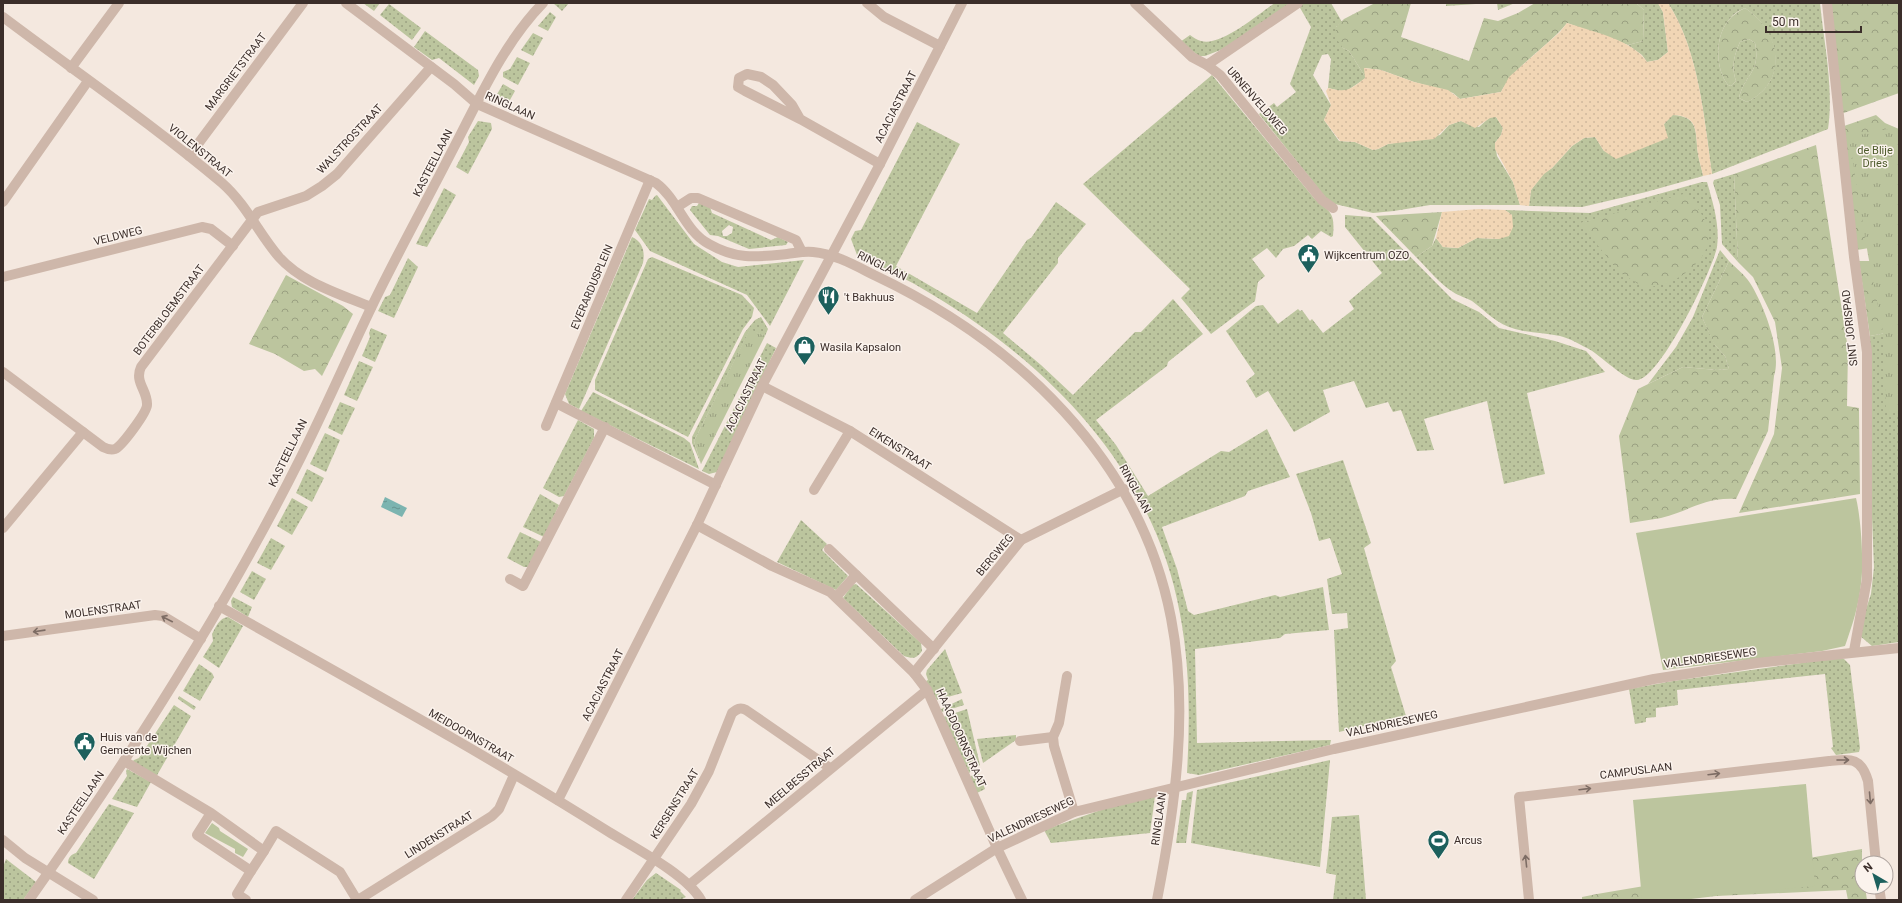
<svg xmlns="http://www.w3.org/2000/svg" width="1902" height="903" viewBox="0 0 1902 903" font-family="Roboto,sans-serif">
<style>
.grass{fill:url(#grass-dots);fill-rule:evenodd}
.forest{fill:url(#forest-crowns)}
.sand{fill:url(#sand-dots)}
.park{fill:url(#park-tufts)}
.garden{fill:#bcc59e}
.water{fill:url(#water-ripples)}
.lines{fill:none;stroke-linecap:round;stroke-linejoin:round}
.minor{stroke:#ceb7aa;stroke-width:10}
.oneway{stroke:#7d6c64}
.labels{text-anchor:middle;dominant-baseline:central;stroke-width:3;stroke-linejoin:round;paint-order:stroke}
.street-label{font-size:11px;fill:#3b2e2a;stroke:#fbf3ed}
.park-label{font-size:11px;fill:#4e5b2c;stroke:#fbf3ed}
.poi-label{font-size:11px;fill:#3b2e2a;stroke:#fbf3ed;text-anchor:start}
</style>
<defs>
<pattern id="grass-dots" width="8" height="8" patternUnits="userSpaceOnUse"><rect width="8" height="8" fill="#bcc59e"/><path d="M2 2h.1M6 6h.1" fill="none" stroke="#9aa081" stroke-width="1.8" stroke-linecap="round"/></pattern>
<pattern id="forest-crowns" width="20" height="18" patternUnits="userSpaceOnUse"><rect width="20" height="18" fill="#bcc59e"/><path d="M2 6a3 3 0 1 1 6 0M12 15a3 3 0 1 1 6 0" fill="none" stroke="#9aa081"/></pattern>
<pattern id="sand-dots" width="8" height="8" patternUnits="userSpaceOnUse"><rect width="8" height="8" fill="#f1d6b5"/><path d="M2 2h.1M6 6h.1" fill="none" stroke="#d0b89c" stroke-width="1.8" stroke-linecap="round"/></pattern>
<pattern id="park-tufts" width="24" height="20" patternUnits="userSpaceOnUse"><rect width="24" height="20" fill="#bcc59e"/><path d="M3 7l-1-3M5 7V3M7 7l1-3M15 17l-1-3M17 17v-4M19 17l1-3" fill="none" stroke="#9aa081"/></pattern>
<pattern id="water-ripples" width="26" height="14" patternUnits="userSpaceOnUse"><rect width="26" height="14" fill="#7cb4b0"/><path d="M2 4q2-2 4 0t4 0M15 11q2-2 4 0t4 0" fill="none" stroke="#67938f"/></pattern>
</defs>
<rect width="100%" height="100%" fill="#f4e8df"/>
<g class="grass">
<polygon points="363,3 380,3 374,11"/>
<polygon points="553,3 569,3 562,11"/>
<path d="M 1275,3 L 1292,3 L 1223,49 L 1205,56 L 1199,56 L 1180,42 L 1190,35 C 1193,37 1197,40 1201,41 C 1221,47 1258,14 1275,3 Z"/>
<polygon points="1303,3 1331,3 1342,22 1336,27 1343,48 1349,51 1366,78 1345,92 1328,88 1331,59 1328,54 1322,55 1313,75 1331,105 1324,120 1339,141 1355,142 1373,150 1378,149 1388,144 1440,135 1449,125 1461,121 1479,127 1490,117 1496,117 1503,128 1501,135 1495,143 1497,156 1513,182 1520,205 1430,205 1394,211 1373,213 1335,204 1326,198 1259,114 1274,103 1277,107 1296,92 1290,84 1311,27 1299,6"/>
<polygon points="1446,3 1491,3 1446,6"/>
<polygon points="1497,3 1515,3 1498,10"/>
<polygon points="1636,3 1658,3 1663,12 1668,52 1658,60 1647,62 1642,55 1628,45 1643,41 1644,10"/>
<path d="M 1668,3 L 1820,3 C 1824,44 1834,88 1828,129 L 1712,174 C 1704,118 1699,51 1668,3 ZM 1745,8 C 1780,31 1790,81 1747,102 L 1739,98 C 1745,73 1761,73 1755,43 L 1749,39 L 1740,42 C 1734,55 1731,67 1736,81 L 1731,86 L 1728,85 C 1715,69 1715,37 1728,21 C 1733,14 1738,11 1745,8 Z"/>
<polygon points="389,4 421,28 412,40 380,15"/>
<polygon points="550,12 556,17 548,31 538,26"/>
<polygon points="425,31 478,70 479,76 474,85 439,58 432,60 414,47"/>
<polygon points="533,33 543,38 533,56 521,50"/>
<polygon points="517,57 530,63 518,85 503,77 503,72 510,69"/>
<path d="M 1212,75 L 1314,198 C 1331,213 1335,212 1333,236 L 1331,237 L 1321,231 L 1312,239 L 1308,235 L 1294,246 L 1283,249 L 1276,258 L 1267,248 L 1252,259 L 1265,276 L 1258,282 L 1255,301 L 1211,334 L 1181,298 L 1190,289 L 1083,184 Z"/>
<polygon points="503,84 515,91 506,107 499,103 496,96"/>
<path d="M 1672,115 C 1700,116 1695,133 1698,154 C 1699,161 1702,169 1703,176 L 1646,192 L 1582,207 L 1529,206 L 1531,190 L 1544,173 L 1552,168 L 1572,146 L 1584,138 L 1595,137 L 1604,151 L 1664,124 Z"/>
<polygon points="478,121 491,123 492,129 468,174 456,167 469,142 468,137"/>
<path d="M 917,122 L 960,144 L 896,266 L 977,313 L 1027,240 L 1031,238 L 1056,202 L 1086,224 L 1058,258 L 1058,263 L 1003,333 L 1041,365 L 1073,395 L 1135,332 L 1141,332 L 1173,299 L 1203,334 L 1168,362 L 1167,366 L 1096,420 L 1116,445 L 1148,496 L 1221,451 L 1229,452 L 1267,429 L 1290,477 L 1248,491 L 1245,496 L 1162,527 L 1177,569 L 1188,611 L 1194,615 L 1275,595 L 1280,597 L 1323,587 L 1329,630 L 1285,634 L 1280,638 L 1195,649 L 1197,743 L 1331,740 L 1330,745 L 1199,775 L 1187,773 C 1190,720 1190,667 1180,614 C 1155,473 1052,366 933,295 C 909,280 882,267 857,255 L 851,239 L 855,231 L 861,230 Z"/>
<polygon points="1734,174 1738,262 1722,244 1720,205 1713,183 1714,180"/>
<path d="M 1702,182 L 1707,182 C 1713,203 1720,225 1717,247 C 1713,269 1660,379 1637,380 C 1625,381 1601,355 1587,348 C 1579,344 1569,338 1560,336 C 1545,333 1529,333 1515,329 C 1496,324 1487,312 1472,301 C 1467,298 1459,296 1453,292 C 1439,283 1428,269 1416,257 L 1432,246 L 1436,238 L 1443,247 L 1458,248 L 1477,238 L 1499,239 L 1512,215 L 1505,210 L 1590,213 ZM 1698,209 L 1581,223 L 1631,210 Z"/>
<polygon points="444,188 456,195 427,247 416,244"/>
<polygon points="657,195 694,244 722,262 738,267 804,260 770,326 747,295 650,251 635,230 649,199 652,200 655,196"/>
<path d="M 699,203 L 710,207 L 712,213 L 771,240 L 778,237 L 788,242 L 786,245 L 749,249 L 718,236 L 710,235 L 690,210 L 692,206 L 697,206 ZM 729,225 L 733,227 L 732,233 L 727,236 L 723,236 L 722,231 Z"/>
<polygon points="1345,215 1371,217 1452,299 1479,312 1499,328 1555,341 1586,351 1605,372 1527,393 1545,474 1504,484 1487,401 1424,419 1434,450 1417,451 1401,410 1393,412 1388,402 1366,408 1354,381 1323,390 1330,412 1294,432 1268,391 1256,398 1246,381 1255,374 1226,331 1256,306 1263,305 1278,324 1298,309 1300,311 1302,310 1310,321 1312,319 1323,333 1354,309 1349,301 1382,273 1345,227"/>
<path d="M 632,237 C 643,242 645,252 643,263 L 579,409 L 569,404 L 565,394 Z"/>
<polygon points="1720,250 1729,261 1702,317 1715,345 1725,356 1729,369 1717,370 1683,367 1648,384 1676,347 1693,317"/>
<polygon points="652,257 742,295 754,308 752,317 743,329 688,437 595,390 595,380 645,266 648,259"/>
<polygon points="408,258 418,267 394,318 378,311 385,297 390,295"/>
<polygon points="761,317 768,329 765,336 750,330 694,441 701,464 692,443 692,437 745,332 755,320"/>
<polygon points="371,328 387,335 375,362 362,356 370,337 369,333"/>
<polygon points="1886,333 1899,335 1899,642 1872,646 1860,636 1861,624 1871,594 1874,567 1870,468 1870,336"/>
<polygon points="767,343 776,348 717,472 709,474 702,471"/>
<polygon points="359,361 373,367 357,401 344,395"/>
<polygon points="593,392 684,438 690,443 699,469 581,411"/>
<polygon points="340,402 355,408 342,435 328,428"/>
<polygon points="578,420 594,429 594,438 564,496 559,497 543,488"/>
<polygon points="325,433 340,440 326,472 310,464"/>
<polygon points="1343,460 1371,543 1364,548 1396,661 1391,667 1406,716 1339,732 1334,630 1348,628 1347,613 1332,614 1327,579 1342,574 1330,538 1319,541 1311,513 1296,474"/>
<polygon points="307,469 324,478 312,502 296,493"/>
<polygon points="540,494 559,505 544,537 523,527"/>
<polygon points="292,498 308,507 292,535 277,526"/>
<polygon points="801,520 827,544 822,550 848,576 836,590 777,562"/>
<polygon points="520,532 541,542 528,567 524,567 507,558"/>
<polygon points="271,538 285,546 271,570 257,563"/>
<polygon points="252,571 266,579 254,600 240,592"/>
<path d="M 856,584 L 921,643 L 922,651 C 916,659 913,659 904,656 L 843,598 L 852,585 Z"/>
<polygon points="233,597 252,607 248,617 232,607 231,601"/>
<path d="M 228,617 L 243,626 L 219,668 L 203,657 L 213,641 L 212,634 C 216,627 219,618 228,617 Z"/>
<polygon points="945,649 962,693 937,700 926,681 928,680 926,674 927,670"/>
<polygon points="1829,659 1844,659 1850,665 1860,748 1859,752 1836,755 1831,748 1833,747 1825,674 1677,690 1678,705 1656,708 1656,717 1646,718 1646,722 1635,724 1629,689 1673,681"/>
<polygon points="199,664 212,673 214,677 200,701 183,691"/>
<polygon points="179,696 196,707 194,710 178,699"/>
<polygon points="962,699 964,705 942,712 941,709"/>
<polygon points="174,705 191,716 156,777 132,762 134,760 139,758"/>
<polygon points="967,709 980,765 969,773 943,717"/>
<polygon points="1016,735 1016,740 983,763 977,739"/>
<polygon points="1330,760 1320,867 1191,843 1197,790"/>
<polygon points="127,769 151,782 137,807 112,799 127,776 126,771"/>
<polygon points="978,771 985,789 977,793 970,777"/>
<polygon points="1193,791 1186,843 1176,843 1182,800 1186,800 1187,793"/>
<polygon points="1155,796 1150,833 1051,843 1044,830 1115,805"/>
<path d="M 109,804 L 134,813 L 94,879 L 68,863 C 68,857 72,854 76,853 Z"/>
<polygon points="1359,815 1366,900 1333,900 1336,875 1326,873 1332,817"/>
<polygon points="6,859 36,882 23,900 3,900 3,867"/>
<polygon points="656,873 681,890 680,891 686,897 680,900 632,900 647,880"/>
</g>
<g class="forest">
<path d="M 1375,3 L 1411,3 L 1401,37 L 1469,61 L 1484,18 L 1498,21 L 1518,13 L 1535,3 L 1636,3 L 1644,10 L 1643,41 L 1628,45 L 1567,23 C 1547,48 1517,63 1501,92 L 1460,99 L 1453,93 L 1414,82 L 1381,70 L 1365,68 L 1366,78 L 1349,51 L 1343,48 L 1335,37 L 1336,27 L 1344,19 Z"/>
<polygon points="1827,3 1899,3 1899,93 1841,114"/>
<path d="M 1745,8 C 1781,31 1790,81 1747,102 L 1739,98 C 1745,73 1761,73 1755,43 L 1749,39 L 1740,42 C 1734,55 1731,67 1736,81 L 1731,86 L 1728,85 C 1715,69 1715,37 1728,21 C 1733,15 1738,11 1745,8 Z"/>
<polygon points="1876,115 1885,123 1899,129 1899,146 1869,248 1857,250 1844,126"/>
<polygon points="1816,145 1848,349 1847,406 1859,408 1860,494 1739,513 1774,434 1782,368 1775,322 1753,277 1738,262 1734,174"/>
<path d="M 1687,193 C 1695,204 1704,216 1708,228 C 1714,252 1691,272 1672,281 C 1664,285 1653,286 1645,288 L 1619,272 L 1580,223 Z"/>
<polygon points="1442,212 1432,246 1416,257 1376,216"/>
<path d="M 1729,261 C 1736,268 1745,275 1750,283 C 1764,305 1782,352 1774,376 L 1768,431 L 1736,499 C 1704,497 1690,511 1661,518 C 1651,520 1640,521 1630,523 L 1619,436 L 1638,389 L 1683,367 L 1717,370 L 1729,369 L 1725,356 L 1714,344 L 1702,317 Z"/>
<polygon points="1859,261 1871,261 1886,333 1870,336"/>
<polygon points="286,275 343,306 353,314 322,376 315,369 304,371 275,354 249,344"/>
<polygon points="1862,849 1862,887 1865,887 1867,900 1848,900 1846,890 1716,896 1683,900 1582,900 1582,897 1597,894"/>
</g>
<g class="sand">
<path d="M 1658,3 L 1668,3 C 1699,51 1704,118 1712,174 L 1703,176 C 1702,169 1699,161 1698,154 C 1695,133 1700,116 1673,115 L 1664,124 L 1668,138 L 1616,159 L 1604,151 L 1595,137 L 1584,138 L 1572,146 L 1552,168 L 1544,174 L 1531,190 L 1529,206 L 1520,205 L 1513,182 L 1495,149 L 1495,143 L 1501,135 L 1503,128 L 1496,117 L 1490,118 L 1475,128 L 1461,121 L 1449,125 L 1434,139 L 1388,144 L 1378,149 L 1373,150 L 1355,142 L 1340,141 L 1324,120 L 1331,105 L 1326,91 L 1328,88 C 1347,93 1350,90 1365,78 L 1364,68 L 1381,70 L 1414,82 L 1448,90 L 1460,99 L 1501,92 L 1509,77 L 1560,32 L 1567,23 C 1591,31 1633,40 1647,62 L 1658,60 L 1668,52 L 1663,12 Z"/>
<polygon points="1479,209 1505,210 1512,215 1513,227 1509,236 1499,239 1477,238 1458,248 1443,247 1436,238 1442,212"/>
</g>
<g class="park">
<polygon points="1887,129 1899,139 1899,411 1886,413 1883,332 1868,255 1850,144 1850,137"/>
<polygon points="750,329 765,336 701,464 694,441"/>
</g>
<g class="garden">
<path d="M 1856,498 C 1861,518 1864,563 1861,584 C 1859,605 1852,626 1845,646 L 1822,651 L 1663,670 L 1636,533 Z"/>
<polygon points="1806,784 1815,886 1670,900 1642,900 1633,800"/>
<polygon points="212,823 219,828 220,831 248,849 243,857 235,853 235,849 205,833"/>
</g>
<polygon class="water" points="385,497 407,508 402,517 381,507"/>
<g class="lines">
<g class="minor">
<path d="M 346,3 L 454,84 L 477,104 L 656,183 C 678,199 685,232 709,244 C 737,260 757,257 787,254 C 796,253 804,251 813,252 C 835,254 854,265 874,275 C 1016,342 1140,458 1171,618 C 1189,711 1175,808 1157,900"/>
<polyline points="867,3 884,17 940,46"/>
<polyline points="1135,3 1192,57 1207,65 1220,75 1322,200 1333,208"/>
<polyline points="1827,3 1854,257 1867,352 1867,579 1854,651"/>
<path d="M 3,17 C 76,72 152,124 222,183 C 246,204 259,234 279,257 C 302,283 340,294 371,307"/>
<polyline points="1207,65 1298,3"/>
<polyline points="71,68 119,3"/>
<polyline points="800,119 745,91 738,87 739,78 747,74 761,77 773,85 792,105 800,119 880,164"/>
<polyline points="189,156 303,3"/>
<polyline points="3,202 88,81"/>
<polyline points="677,207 691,198 698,198 796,240 802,252"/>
<polyline points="3,277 202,227 211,229 233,246"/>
<path d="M 3,372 L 103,447 C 107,449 111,450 115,449 C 122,446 147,412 147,405 C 148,391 134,382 141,367 L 258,212 L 306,196 L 322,186 L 337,174 L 431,67"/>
<polyline points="762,386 850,431 1021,540"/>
<polyline points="556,403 716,485"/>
<polyline points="546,426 650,180"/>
<polyline points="814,490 850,431"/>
<polyline points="697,525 772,566 830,592 914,673 927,690 997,848 1022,900"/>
<polyline points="3,528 83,432"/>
<polyline points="829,549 934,649"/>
<polyline points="510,579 523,586 605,427"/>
<polyline points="836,597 856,575"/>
<path d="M 219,606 C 350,680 482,752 609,832 C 635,848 687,875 701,900"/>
<polyline points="3,636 155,615 163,616 201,639"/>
<polyline points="914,673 1021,540 1124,489"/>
<polyline points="1067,676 1059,723 1053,737 1054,746 1074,812"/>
<polyline points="1020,741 1053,737"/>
<polyline points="124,761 211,813 264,851 251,871 197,835 211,813"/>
<polyline points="558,800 697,525 762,386 880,164 962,3"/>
<polyline points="3,840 25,858 93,900"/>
<polyline points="264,851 276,831 340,872 357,900"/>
<polyline points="689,885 927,690"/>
<polyline points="1879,887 1881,900"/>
<path d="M 29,900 C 129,759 224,611 301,457 C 326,407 348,356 372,306 C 397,254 425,204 451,153 C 478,102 502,45 543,3"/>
<polyline points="246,900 237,894 251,871"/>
<polyline points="358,900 492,816 499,809 514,775"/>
<path d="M 626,900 L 691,804 L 709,771 L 732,713 C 737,709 740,707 746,710 L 830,768"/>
<polyline points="915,900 997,848 1074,812 1334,749 1654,679 1757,663 1899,648"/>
<path d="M 1529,900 L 1519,797 L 1829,761 C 1851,759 1861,757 1868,781 L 1876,863"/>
</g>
</g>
<defs><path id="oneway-shaft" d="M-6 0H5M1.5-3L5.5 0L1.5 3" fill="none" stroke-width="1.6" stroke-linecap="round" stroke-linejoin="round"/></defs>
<g class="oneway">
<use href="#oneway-shaft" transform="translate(167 619) rotate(-153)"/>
<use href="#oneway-shaft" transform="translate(39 631) rotate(172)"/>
<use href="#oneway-shaft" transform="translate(1843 760)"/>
<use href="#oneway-shaft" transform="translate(1714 774) rotate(-7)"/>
<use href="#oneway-shaft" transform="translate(1585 789) rotate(-7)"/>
<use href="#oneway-shaft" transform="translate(1870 798) rotate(85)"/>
<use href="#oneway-shaft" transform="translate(1526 861) rotate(-96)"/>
</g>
<defs>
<symbol id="civic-pin" viewBox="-11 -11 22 30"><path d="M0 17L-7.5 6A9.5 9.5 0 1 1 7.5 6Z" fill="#1c605d" stroke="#fbf3ed"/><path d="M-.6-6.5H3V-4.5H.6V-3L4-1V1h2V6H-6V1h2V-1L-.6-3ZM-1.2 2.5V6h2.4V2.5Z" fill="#fff"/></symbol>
<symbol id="restaurant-pin" viewBox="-11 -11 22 30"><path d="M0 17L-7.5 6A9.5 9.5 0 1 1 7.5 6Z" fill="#1c605d" stroke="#fbf3ed"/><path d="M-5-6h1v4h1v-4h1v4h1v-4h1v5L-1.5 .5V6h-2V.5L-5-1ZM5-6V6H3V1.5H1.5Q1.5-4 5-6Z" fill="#fff"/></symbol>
<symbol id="shop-pin" viewBox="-11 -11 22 30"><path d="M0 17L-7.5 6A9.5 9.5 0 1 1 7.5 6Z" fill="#1c605d" stroke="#fbf3ed"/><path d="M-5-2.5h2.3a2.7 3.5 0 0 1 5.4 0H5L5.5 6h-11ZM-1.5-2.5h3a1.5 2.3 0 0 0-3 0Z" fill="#fff"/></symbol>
<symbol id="stadium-pin" viewBox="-11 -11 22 30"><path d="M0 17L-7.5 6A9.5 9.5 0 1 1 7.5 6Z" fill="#1c605d" stroke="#fbf3ed"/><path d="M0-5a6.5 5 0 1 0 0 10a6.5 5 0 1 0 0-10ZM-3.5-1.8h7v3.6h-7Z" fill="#fff"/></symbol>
</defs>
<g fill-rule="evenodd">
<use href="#civic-pin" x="1296" y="242" width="25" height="34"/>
<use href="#restaurant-pin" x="816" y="284" width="25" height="34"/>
<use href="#shop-pin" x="792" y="334" width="25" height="34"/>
<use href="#civic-pin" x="72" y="730" width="25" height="34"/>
<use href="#stadium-pin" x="1426" y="828" width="25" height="34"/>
</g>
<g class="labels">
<g class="street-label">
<text transform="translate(236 72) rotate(-53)">MARGRIETSTRAAT</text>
<text transform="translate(1257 101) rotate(49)">URNENVELDWEG</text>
<text transform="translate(510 106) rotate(24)">RINGLAAN</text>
<text transform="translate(896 107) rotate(-63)">ACACIASTRAAT</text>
<text transform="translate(350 139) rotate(-47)">WALSTROSTRAAT</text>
<text transform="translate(200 151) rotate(39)">VIOLENSTRAAT</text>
<text transform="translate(433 163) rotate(-63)">KASTEELLAAN</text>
<text transform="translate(118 236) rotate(-14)">VELDWEG</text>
<text transform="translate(882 266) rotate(26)">RINGLAAN</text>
<text transform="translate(592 287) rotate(-67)">EVERARDUSPLEIN</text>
<text transform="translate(169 310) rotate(-53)">BOTERBLOEMSTRAAT</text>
<text transform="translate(1850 328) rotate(-96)">SINT JORISPAD</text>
<text transform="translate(746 395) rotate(-64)">ACACIASTRAAT</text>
<text transform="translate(900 449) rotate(32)">EIKENSTRAAT</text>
<text transform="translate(288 453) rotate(-64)">KASTEELLAAN</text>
<text transform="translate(1135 489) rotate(61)">RINGLAAN</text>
<text transform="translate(995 555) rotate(-50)">BERGWEG</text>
<text transform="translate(103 610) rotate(-8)">MOLENSTRAAT</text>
<text transform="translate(1710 658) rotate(-8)">VALENDRIESEWEG</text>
<text transform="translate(603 685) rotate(-63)">ACACIASTRAAT</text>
<text transform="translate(1392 724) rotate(-12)">VALENDRIESEWEG</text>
<text transform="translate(471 736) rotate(30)">MEIDOORNSTRAAT</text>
<text transform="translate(961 738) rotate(66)">HAAGDOORNSTRAAT</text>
<text transform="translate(1636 771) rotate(-7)">CAMPUSLAAN</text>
<text transform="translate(800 778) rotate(-40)">MEELBESSTRAAT</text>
<text transform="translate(81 803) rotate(-56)">KASTEELLAAN</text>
<text transform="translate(675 804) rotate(-58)">KERSENSTRAAT</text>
<text transform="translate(1159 819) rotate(-82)">RINGLAAN</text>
<text transform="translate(1031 820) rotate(-25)">VALENDRIESEWEG</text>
<text transform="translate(439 835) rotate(-32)">LINDENSTRAAT</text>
</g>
<g class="park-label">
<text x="1875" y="150">de Blije<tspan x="1875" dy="13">Dries</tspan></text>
</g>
<g class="poi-label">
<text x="1324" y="255">Wijkcentrum OZO</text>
<text x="844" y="297">'t Bakhuus</text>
<text x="820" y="347">Wasila Kapsalon</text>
<text x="100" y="737">Huis van de<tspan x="100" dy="13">Gemeente Wijchen</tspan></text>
<text x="1454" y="840">Arcus</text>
</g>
</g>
<rect width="1902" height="903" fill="none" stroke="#3b2e2a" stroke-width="8"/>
<g transform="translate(1874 875) rotate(322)"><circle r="19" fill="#fbf3ed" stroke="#aea49f"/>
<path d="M0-3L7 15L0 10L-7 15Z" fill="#1c605d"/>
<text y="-6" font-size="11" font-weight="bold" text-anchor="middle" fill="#3b2e2a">N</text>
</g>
<path d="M1766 26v6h95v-6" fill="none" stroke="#3b2e2a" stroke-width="2"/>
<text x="1772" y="26" font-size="12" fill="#3b2e2a" stroke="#fbf3ed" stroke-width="3" paint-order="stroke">50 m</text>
</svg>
